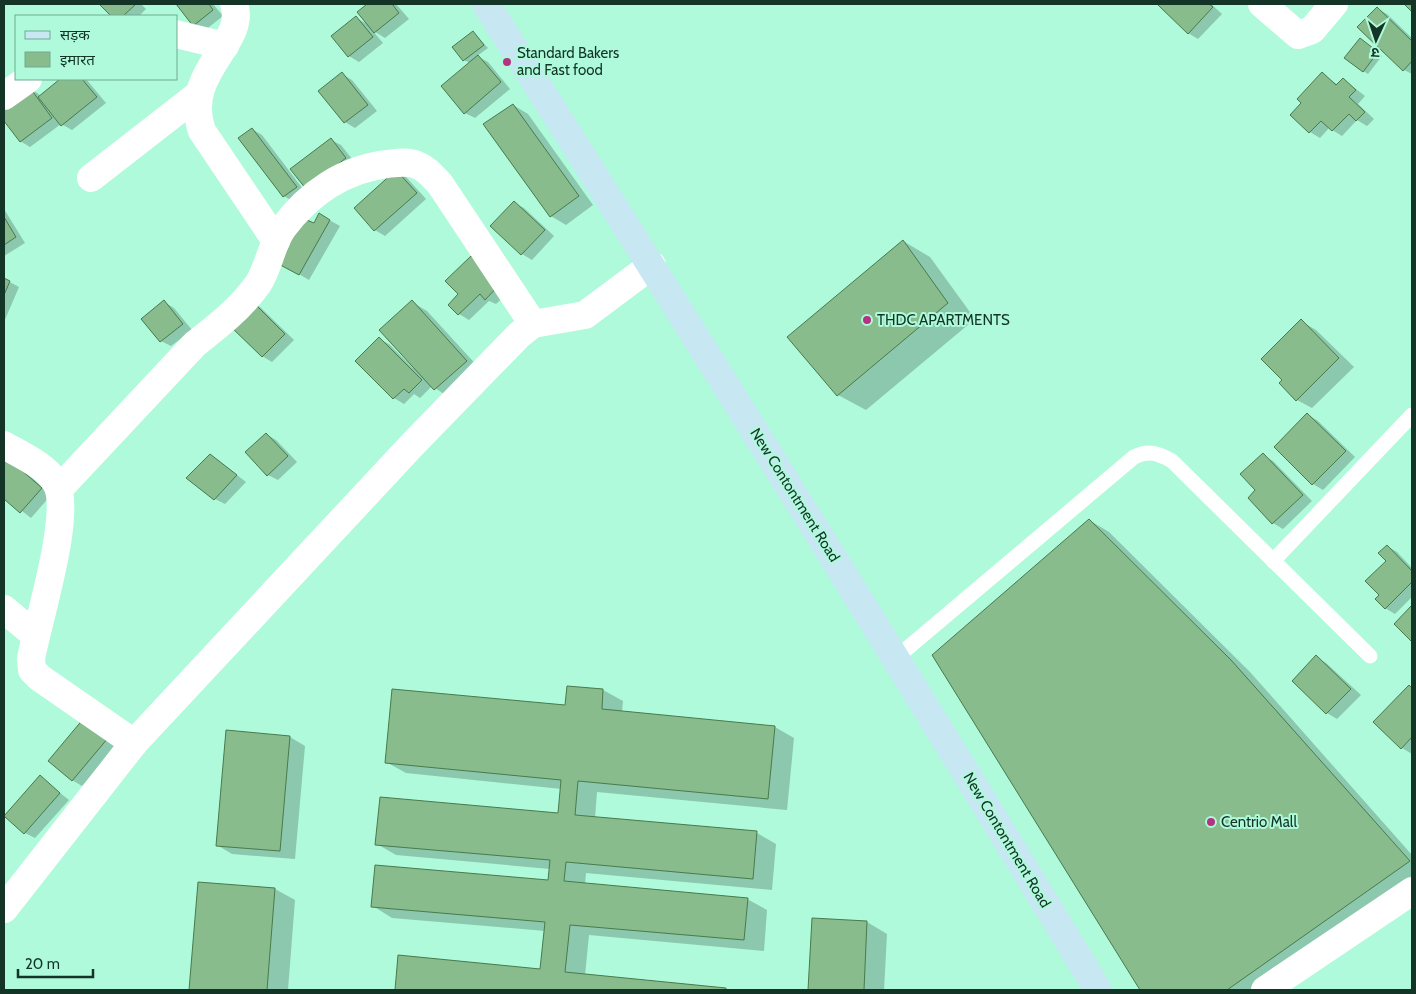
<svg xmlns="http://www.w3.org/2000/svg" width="1416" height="994" viewBox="0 0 1416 994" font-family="Cabin,'Noto Sans Devanagari',sans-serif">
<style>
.shadow{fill:#0003}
.building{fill:#88bc8c;stroke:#487a4d}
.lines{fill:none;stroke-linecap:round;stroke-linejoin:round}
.lane{stroke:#fff;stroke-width:15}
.street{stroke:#fff;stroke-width:28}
.secondary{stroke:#c7e7f3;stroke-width:28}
.poi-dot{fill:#b23482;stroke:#aefada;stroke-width:2}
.labels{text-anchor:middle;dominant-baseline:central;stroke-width:4;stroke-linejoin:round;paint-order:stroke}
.poi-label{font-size:15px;fill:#143428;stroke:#aefada;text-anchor:start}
.street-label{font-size:15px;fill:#143428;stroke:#aefada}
</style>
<rect width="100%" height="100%" fill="#aefada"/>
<g class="shadow">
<polygon points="101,4 141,4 146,9 139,16 112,16"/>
<polygon points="177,4 213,4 223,16 204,31 194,25"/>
<polygon points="369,4 396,4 409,19 385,38 372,30 383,43 359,62 349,56 333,37 356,18 369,25 359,12"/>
<polygon points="1211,4 1222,14 1198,39 1188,33 1158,5"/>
<polygon points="1377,9 1387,14 1412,38 1412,74 1404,70 1359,27"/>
<polygon points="473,32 488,48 477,56 488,62 510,89 475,118 465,113 470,63 464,60 454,47"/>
<polygon points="1365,43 1382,56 1368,74 1363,71"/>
<polygon points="342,74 352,80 377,111 355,128 345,122 320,92"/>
<polygon points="1323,74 1338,85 1343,79 1365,96 1358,104 1374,119 1367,126 1357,120 1342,136 1329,128 1320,138 1310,132 1303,103"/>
<polygon points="62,79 86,79 106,103 72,130 61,124 30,147 20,141 4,119 4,104 28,86 41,96"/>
<polygon points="513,105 528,114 593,205 566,225 551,216 485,125"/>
<polygon points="252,129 262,135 306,193 294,202 284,196 240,138"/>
<polygon points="331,140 341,145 356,164 316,194"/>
<polygon points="396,171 406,177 426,199 385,236 375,230 355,208"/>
<polygon points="514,203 524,208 554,236 532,260 522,254 492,226"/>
<polygon points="4,209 25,243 4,256"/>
<polygon points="320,215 340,226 309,280 275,260 314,224"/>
<polygon points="903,241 930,257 975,319 866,410 838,395"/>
<polygon points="4,279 19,287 4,322"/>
<polygon points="447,281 509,292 496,304 489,301 469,320 459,314 460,294"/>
<polygon points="250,301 260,307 294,340 272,362 262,356"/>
<polygon points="164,302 174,308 192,330 171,346 161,341"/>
<polygon points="412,302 427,311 481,370 450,398 432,386 420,398 414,394 404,404 394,398 357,361 379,339 389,344 413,368 415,367"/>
<polygon points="1301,321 1316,330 1354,367 1312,408 1297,400 1283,380"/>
<polygon points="1308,415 1318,421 1355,457 1323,490 1313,484"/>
<polygon points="266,434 276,440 297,462 278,480 268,475"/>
<polygon points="4,454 52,494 31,518 4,497"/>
<polygon points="211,455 246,482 225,504 215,499"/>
<polygon points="1263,455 1273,461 1312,501 1283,529 1273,523 1257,490"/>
<polygon points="1089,520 1109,532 1250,672 1412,855 1412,885 1263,990 1142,990 933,656"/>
<polygon points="1387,546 1397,552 1412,568 1412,597 1395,614 1385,608 1381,595 1387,561"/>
<polygon points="1316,657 1326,663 1361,695 1337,719 1327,713 1293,681"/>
<polygon points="1410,686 1412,688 1412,754 1402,748"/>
<polygon points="568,687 603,690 623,701 622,712 775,727 794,738 787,810 597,792 595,818 757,833 776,844 772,890 586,873 585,884 747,899 767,910 764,951 589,935 585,975 727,990 396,990 399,956 541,971 545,931 392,918 373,906 549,881 550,869 396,855 377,844 560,814 562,789 406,773 386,762 566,707"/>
<polygon points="85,720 118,745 82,786 72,780"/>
<polygon points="227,731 290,737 305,746 295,859 232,854 217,845"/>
<polygon points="40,777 69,800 35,838 25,833"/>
<polygon points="199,883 275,889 295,900 288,990 191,990"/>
<polygon points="813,919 867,922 887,934 884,990 810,990"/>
</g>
<g class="building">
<polygon points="99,4 136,4 123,16 111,16"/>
<polygon points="176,4 209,4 213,10 193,26"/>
<polygon points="367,4 392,4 399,13 374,33 357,12"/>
<polygon points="1157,4 1209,4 1213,7 1188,34"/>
<polygon points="1404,4 1412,4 1412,12"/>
<polygon points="1377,7 1412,41 1412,61 1403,71 1357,27"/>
<polygon points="356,16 373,37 348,57 331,36"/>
<polygon points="473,31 484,45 463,61 452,47"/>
<polygon points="1360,38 1378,52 1363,72 1344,58"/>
<polygon points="478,55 501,82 464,114 441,86"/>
<polygon points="342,72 368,105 344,123 318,91"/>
<polygon points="1322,72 1336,85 1343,78 1356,90 1349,97 1365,112 1356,121 1349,114 1332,131 1321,121 1309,133 1290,115 1301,103 1297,99"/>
<polygon points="60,79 82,79 97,97 61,126 38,97"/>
<polygon points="28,85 52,118 20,142 4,121 4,102"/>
<polygon points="513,104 579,196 550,217 483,124"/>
<polygon points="252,128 297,187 283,197 238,138"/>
<polygon points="331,138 346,158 306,189 290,169"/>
<polygon points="396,170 417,193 374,231 354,208"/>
<polygon points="514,201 545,230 521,255 490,226"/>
<polygon points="319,213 330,220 299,275 273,261 302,218 314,223"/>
<polygon points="4,217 16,237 4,245"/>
<polygon points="903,240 948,303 837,396 787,337"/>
<polygon points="471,256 499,285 485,300 480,294 458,315 448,305 458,294 445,281"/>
<polygon points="4,278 10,281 4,295"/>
<polygon points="250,299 285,334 262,357 227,323"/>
<polygon points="164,300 183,324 160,342 141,319"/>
<polygon points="412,300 467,361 434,390 379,330"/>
<polygon points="1301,319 1339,358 1296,401 1279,383 1282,380 1261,359"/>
<polygon points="379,337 422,380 409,393 404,389 393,399 355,361"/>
<polygon points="1307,413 1346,451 1312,485 1274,447"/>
<polygon points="266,433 288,456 267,476 245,452"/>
<polygon points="1263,453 1303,495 1272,524 1248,498 1255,490 1240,474"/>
<polygon points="210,454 237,475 214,500 186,478"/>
<polygon points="4,455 42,488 20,513 4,499"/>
<polygon points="1089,519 1231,660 1410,861 1227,990 1140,990 932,655"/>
<polygon points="1387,545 1412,571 1412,582 1385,609 1375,599 1379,595 1365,581 1386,561 1378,553"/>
<polygon points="1412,605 1412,642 1394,624"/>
<polygon points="1316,655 1351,689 1326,714 1292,681"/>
<polygon points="1409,685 1412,688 1412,737 1401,749 1373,722"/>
<polygon points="567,686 603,689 602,709 775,726 768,799 578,781 575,815 757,831 753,879 566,862 564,881 748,898 744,940 570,925 565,972 726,988 726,990 395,990 398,955 540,969 545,922 371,907 375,865 548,880 550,860 375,845 380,797 558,813 561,780 385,763 392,689 565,705"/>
<polygon points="84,718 108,738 72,781 48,761"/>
<polygon points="226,730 290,736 280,851 216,846"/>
<polygon points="40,775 60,793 24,834 4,816"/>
<polygon points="198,882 275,888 267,990 189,990"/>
<polygon points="812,918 867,921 864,990 808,990"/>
</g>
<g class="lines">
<g class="lane">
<polyline points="1273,561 1412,415"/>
<path d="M 897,657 L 1134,457 C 1148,450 1158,453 1172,461 L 1370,656"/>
</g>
<g class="street">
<path d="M 234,4 C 248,43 181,72 202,131 L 276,241"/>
<polyline points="1262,4 1298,35 1312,30 1334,4"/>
<polyline points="176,34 225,46"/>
<polyline points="4,96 28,79"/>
<polyline points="91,178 199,94"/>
<path d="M 4,445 C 21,455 45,465 56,483 C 73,512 37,624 31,659 L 32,670 L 40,678 L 134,743"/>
<path d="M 59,489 L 195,344 C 218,326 241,308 258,284 C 269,267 271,245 283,228 C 308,194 344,169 387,164 C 396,163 408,161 417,165 C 426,168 433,177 440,184 L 533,324"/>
<polyline points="4,609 35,635"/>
<polyline points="4,909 134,743 412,445 519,335 533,324 585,315 652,265"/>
<polyline points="1265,990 1412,891"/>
</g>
<path class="secondary" d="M 486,4 C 693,331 898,659 1098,990"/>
</g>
<g class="poi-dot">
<circle cx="507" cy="62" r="5"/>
<circle cx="867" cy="320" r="5"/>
<circle cx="1211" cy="822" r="5"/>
</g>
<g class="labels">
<g class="poi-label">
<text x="517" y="53">Standard Bakers<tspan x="517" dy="17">and Fast food</tspan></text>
<text x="877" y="320">THDC APARTMENTS</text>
<text x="1221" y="822">Centrio Mall</text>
</g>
<g class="street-label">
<text transform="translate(795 495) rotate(58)">New Contontment Road</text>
<text transform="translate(1007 840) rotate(59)">New Contontment Road</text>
</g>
</g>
<rect width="1416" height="994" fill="none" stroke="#143428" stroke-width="10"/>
<rect x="15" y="15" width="162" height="65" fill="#aefada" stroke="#70ab93"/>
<rect x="25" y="31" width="25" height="8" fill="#c7e7f3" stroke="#70ab93"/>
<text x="60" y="40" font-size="15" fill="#143428">सड़क</text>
<rect x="25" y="52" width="25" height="15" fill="#88bc8c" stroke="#70ab93"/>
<text x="60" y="65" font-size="15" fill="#143428">इमारत</text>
<g transform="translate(1376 40) rotate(183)" stroke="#aefada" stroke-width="4" paint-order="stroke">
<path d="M0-4L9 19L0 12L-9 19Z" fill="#143428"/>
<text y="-8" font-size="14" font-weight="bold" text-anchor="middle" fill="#143428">उ</text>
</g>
<path d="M18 969v8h75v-8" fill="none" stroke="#143428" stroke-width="2.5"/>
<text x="25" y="969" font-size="15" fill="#143428" stroke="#aefada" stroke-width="4" paint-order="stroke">20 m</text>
</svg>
